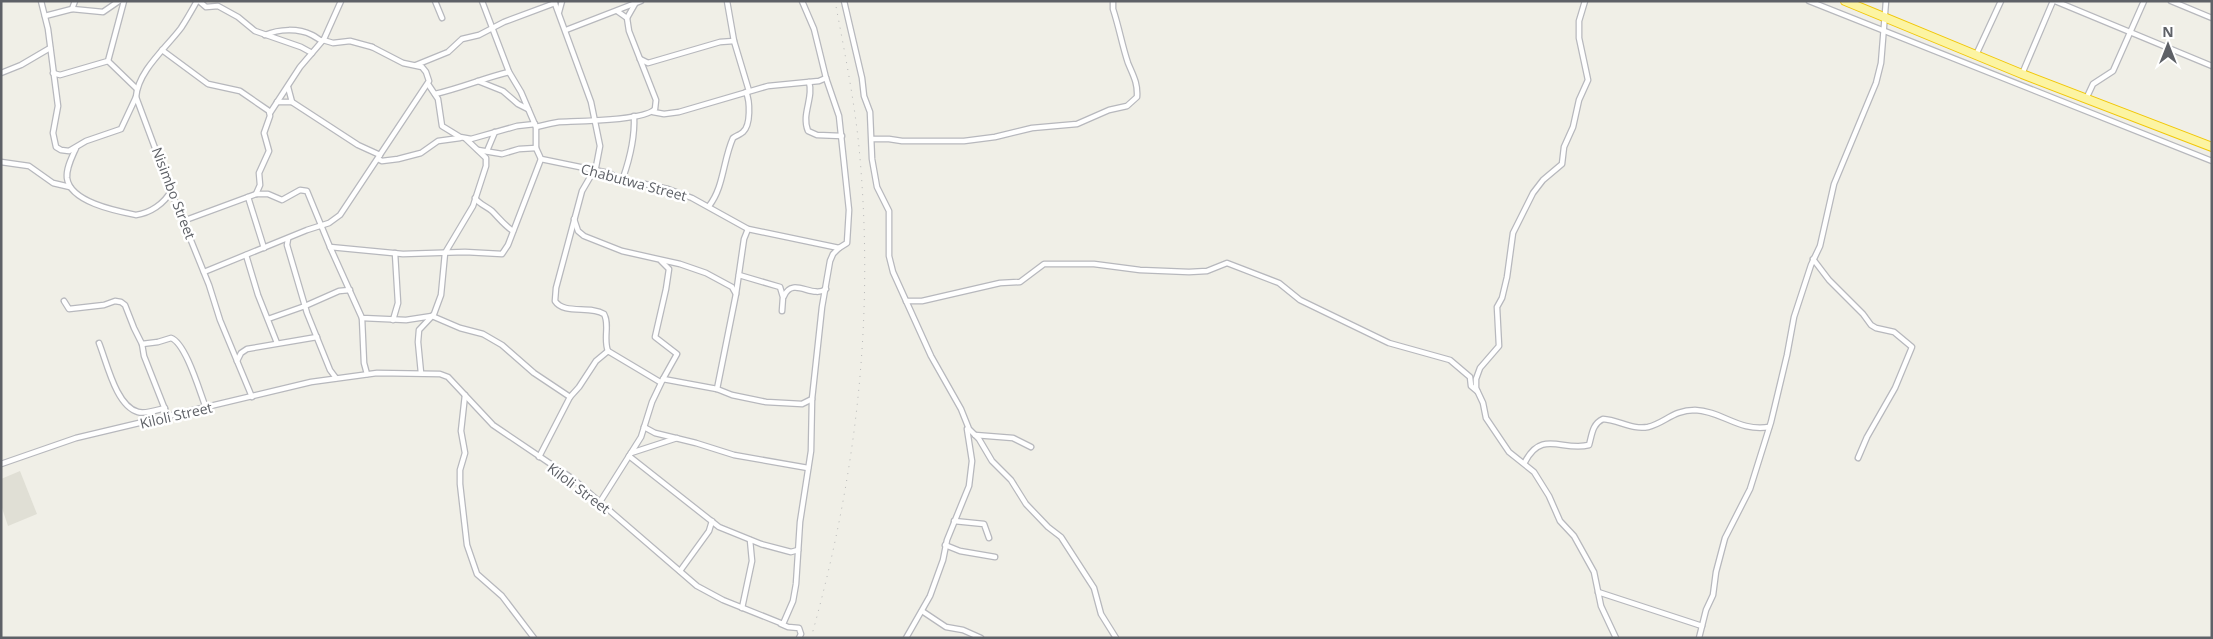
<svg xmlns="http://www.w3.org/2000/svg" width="2213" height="639" viewBox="0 0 2213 639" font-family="'Open Sans',sans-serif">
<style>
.education{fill:#e0dfd5}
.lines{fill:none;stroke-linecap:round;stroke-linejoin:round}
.minor-casing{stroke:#b7b8bd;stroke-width:7}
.trunk-casing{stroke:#f1c706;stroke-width:10}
.minor{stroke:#fff;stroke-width:4.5}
.trunk{stroke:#fcf4a2;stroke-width:8}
.rail{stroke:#b7b8b8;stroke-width:1;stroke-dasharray:1 6;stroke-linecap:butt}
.labels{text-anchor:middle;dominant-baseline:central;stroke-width:5;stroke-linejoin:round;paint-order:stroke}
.street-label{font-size:14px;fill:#5e6167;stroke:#fff}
</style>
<rect width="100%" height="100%" fill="#f0efe7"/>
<polygon class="education" points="20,471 37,514 8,526 1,505 1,479"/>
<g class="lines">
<defs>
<g id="minor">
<polyline points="41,1 48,29 58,106 53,133 56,147 61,150 69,151 86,141 121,129 136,97"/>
<path d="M 197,1 C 192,10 187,19 181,28 C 166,48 138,71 136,97 L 171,191 L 209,285 L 220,320 L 252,397"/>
<polyline points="199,1 206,7 218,6 238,17 255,31 301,47 312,53"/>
<polyline points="435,1 442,18"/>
<polyline points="482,1 509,72 521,92 536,127 536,148 541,159 609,173 617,178 668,189 692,198 748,229 839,248 847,243 849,210 839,116 826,78 814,29 802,1"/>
<path d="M 554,1 L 591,102 L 600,146 L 596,167 L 582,191 L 556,288 L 555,301 C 564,315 590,305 604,314 C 610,324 603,339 608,351"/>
<polyline points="727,1 734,41 749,91"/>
<polyline points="844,1 862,78 864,96 870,112 872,159 877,187 889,211 889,256 893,272 931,356 961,409 969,429 979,439 992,461 1011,480 1026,504 1048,527 1061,537 1094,588 1101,614 1116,638"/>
<polyline points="1585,1 1579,21 1579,38 1588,80 1579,100 1573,127 1564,147 1562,164 1543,180 1533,193 1513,233 1507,277 1502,298 1497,307 1499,346 1480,368 1476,379 1476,388 1483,403 1486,418 1509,452 1534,472 1549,496 1560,521 1574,536 1594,572 1601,606 1616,638"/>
<polyline points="1809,1 2212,161"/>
<polyline points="2055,1 2212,66"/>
<polyline points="2171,1 2212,18"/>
<polyline points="72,9 103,12 119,1"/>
<polyline points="559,12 562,1"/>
<polyline points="45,16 72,9 75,1"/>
<polyline points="627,18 635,4"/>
<polyline points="566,30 641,1"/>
<path d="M 265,35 C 279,29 298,28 312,35 C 316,37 318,39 322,41"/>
<polyline points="323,40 333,43 350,41 372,47"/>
<polyline points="162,50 208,84 240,91 269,111 270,116 264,133 269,151 259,173 260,185 256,194"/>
<polyline points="1976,55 2001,1"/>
<polyline points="640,59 648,63 720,42 734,41"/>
<polyline points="108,61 137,89"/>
<polyline points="416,65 448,52 462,39 479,35 504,22 555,3"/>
<polyline points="1,73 21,65 50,48"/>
<polyline points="53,73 60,75 108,61 124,1"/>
<polyline points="2022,74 2053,1"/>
<polyline points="478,81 503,91 518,104 528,109"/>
<path d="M 809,82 C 814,98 801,114 808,131 L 817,135 L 842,136"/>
<polyline points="428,84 438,99 442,126 460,137 471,139 517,126 535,124"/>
<polyline points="288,87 292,102"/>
<path d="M 435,94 C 461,88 484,78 509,72"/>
<polyline points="2086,99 2093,84 2113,71 2144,1"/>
<polyline points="277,102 292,102 358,145 380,155"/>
<polyline points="653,112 664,114 679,112 768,86 819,81 826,78"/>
<polyline points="270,113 300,67 324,39 341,1"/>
<path d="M 536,127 C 544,125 552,123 559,122 C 577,121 644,121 655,109 L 656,100 L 629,31 L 627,18 L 617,11"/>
<path d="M 872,139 L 889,139 L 902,141 L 964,141 L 995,137 L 1032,128 L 1077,124 L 1109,110 L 1127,106 L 1137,97 C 1138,83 1133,75 1128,63 C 1122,45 1119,27 1113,9 L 1113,1"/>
<path d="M 76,148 C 72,157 66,168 67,178 C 70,202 116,211 136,215 C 150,213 164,204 171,191"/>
<polyline points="478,150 502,154 519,149 536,148"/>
<polyline points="487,151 495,132"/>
<polyline points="378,159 382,161 398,159 421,153 438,141 460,138"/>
<polyline points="1,162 29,166 53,183 70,187"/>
<path d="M 623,178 C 630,158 635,137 634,116"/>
<polyline points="248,197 264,248"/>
<path d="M 475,198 C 479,204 486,206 492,211 C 499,218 504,225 513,231"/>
<path d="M 709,206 C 724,187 723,160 733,138 C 736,136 741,134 743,132 C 751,125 750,101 746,92"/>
<polyline points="574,219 578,231 584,236 622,251 680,264 706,273 732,287 736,294 717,389"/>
<polyline points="183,221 256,194 268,194 282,200 300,190 307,191 330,247 362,318 406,320 432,316 460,328 483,334 502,345 534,373 570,397"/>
<polyline points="288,239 287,245 307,313 330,370 336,378"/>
<polyline points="330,247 403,254 465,252 502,254 508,245 541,159"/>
<polyline points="246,255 258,295 277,343"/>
<polyline points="1813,259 1829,280 1863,314 1871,325 1876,328 1894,332 1912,347 1895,388 1867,437 1858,458"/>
<polyline points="661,261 669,269 666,289 655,337 677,354 663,379"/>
<polyline points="204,272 307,230 329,223 340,215 429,81 426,72 422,67 403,63 372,47"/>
<polyline points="739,275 780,287 783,297 782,311"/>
<polyline points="736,294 744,239 748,229"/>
<path d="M 784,296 C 793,276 812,299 826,289"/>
<polyline points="64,301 69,309 104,305 115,301 121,302 125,305 134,328 142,344 144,356 168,417"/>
<polyline points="906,301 922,301 1000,283 1020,282 1044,264 1094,264 1140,270 1189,272 1207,271 1227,263 1279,283 1300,300 1389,343 1450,360 1470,377 1471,386 1477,391"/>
<polyline points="362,318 364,363 367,374"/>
<polyline points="268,319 305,306 339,291 350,290"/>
<polyline points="393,320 398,303 395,253"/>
<path d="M 99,343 C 107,363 116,406 138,412 C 146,414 157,410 165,408"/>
<path d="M 142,344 L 158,342 L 171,338 C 186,343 200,393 206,408"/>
<polyline points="237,361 241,353 247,349 317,337"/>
<polyline points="421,373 418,342 419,330 434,314 441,295 445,253 473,206 486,166 486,158 466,139"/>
<polyline points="465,395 461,431 465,453 460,470 460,484 467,545 477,574 502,596 534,638"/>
<polyline points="644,427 655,433 696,443 734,455 808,468"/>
<polyline points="975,435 1013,438 1031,447"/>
<polyline points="631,453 677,438"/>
<polyline points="629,456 719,527 761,544 791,552 798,550"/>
<polyline points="539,457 570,397 579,387 596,361 608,351 660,382"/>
<path d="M 1525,462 C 1542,429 1563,452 1589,445 C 1592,435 1592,424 1603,419 C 1619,420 1632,430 1648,427 C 1665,423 1673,410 1695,410 C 1722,411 1739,432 1769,427"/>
<polyline points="1,464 76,438 311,382 377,373 440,374 448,377 493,425 573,479 697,586 723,600 783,624 793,601 796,584 800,522 811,451 812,399 822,307 830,261 833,254 839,248"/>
<polyline points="600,502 641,437 652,402 663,379 717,389 732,395 766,402 802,404 812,399"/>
<polyline points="954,521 984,524 989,538"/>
<polyline points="945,545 960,551 995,557"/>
<polyline points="680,571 709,531 712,521"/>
<polyline points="1598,592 1702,626"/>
<polyline points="742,608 752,561 750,540"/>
<polyline points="922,611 946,627 963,630 981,638"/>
<polyline points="781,624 788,627 799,628 801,634 799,638"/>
<polyline points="906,638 930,596 943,560 947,540 969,486 972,461 967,429"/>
<polyline points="1699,638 1706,610 1713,595 1716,572 1725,538 1750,489 1771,422 1787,355 1794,317 1811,265 1820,246 1834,184 1876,83 1881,63 1886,1"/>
</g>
<polyline id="trunk" points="1845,1 2022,74 2212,147"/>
</defs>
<use href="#minor" class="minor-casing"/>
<use href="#trunk" class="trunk-casing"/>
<use href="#minor" class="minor"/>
<use href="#trunk" class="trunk"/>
<path class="rail" d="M 811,638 C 857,475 875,316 859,147 C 854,98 844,49 835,1"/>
</g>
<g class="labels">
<g class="street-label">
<text transform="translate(634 182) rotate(15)">Chabutwa Street</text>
<text transform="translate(174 193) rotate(69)">Nisimbo Street</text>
<text transform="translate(176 415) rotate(-13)">Kiloli Street</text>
<text transform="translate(579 488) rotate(37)">Kiloli Street</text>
</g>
</g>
<rect width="2213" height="639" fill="none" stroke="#5e6167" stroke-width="5"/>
<g transform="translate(2168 45)" stroke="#ffffff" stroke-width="4" paint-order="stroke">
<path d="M0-4L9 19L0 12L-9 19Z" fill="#5e6167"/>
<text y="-8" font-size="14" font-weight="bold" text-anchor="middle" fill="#5e6167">N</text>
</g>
</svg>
